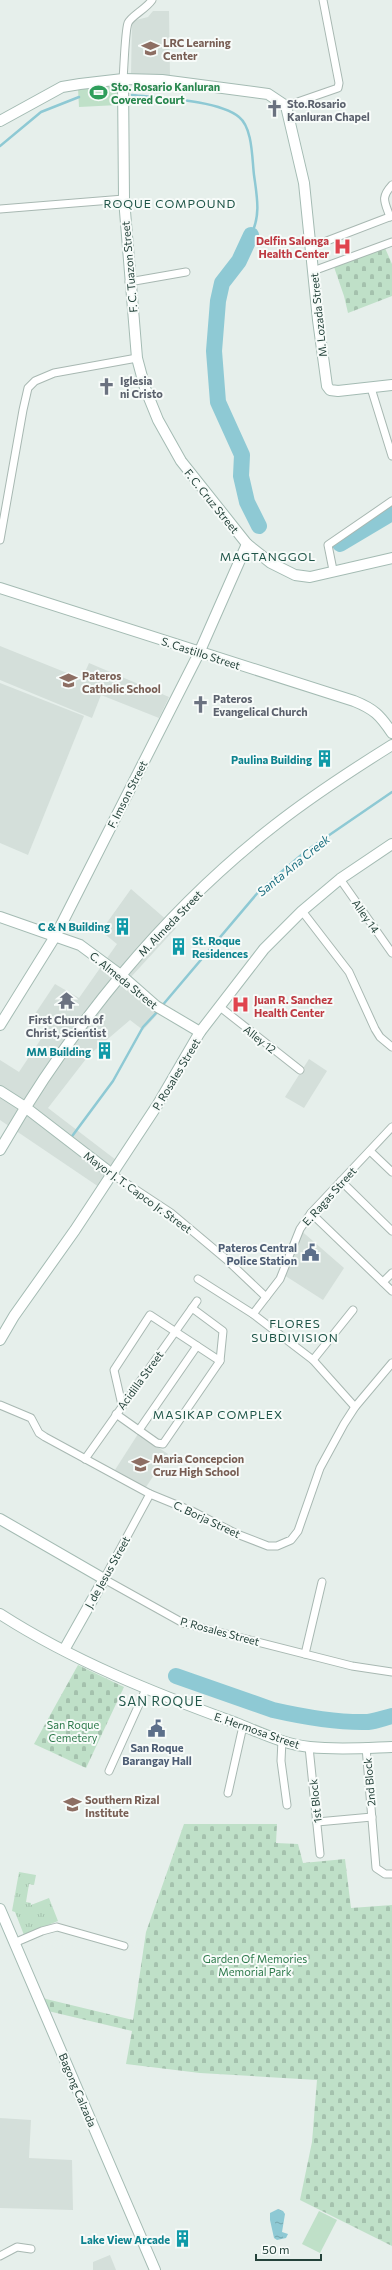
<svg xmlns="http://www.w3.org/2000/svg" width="392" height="2270" viewBox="0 0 392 2270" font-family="Commissioner,sans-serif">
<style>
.built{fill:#d4dfda}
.grass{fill:url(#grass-tufts)}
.cemetery{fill:url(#cemetery-stones)}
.park{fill:#bfe0c8}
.water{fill:url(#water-ripples)}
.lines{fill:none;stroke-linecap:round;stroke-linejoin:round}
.stream{stroke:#8ec9d4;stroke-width:2.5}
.river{stroke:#8ec9d4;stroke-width:16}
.street-casing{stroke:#a8b8b2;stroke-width:9}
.secondary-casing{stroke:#a4bbb3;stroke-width:12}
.street{stroke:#fff;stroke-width:7}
.secondary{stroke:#fff;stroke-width:10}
.labels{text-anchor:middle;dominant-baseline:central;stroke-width:4;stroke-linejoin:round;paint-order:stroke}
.education-label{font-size:11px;font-weight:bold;fill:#785e54;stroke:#f7fbf9;text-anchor:start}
.leisure-label{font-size:11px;font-weight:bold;fill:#27864d;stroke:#f7fbf9;text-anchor:start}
.worship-label{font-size:11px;font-weight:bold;fill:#5b616d;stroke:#f7fbf9;text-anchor:start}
.health-label{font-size:11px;font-weight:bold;fill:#be3a42;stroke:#f7fbf9;text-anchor:end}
.street-label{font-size:11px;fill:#24423a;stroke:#f7fbf9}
.culture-label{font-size:11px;font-weight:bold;fill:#0d838f;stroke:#f7fbf9;text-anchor:end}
.service-label{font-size:11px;font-weight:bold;fill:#4e5e75;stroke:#f7fbf9;text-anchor:end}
.park-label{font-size:11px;fill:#2d7a4b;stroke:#f7fbf9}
.neighbourhood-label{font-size:12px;letter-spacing:1px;fill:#1f5548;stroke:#f7fbf9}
.water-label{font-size:12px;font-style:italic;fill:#1c6f80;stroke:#f7fbf9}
.quarter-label{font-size:13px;letter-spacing:1px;fill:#1f5548;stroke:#f7fbf9}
</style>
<defs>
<pattern id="grass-tufts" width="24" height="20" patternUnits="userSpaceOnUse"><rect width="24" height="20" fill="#bfe0c8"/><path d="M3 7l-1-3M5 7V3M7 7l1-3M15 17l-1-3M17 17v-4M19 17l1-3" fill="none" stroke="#a4c1ad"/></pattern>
<pattern id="cemetery-stones" width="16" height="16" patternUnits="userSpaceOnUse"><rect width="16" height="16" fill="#bfe0c8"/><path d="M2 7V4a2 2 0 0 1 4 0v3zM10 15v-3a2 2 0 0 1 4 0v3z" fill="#a4c1ad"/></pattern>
<pattern id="water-ripples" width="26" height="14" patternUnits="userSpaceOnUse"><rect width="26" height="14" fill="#8ec9d4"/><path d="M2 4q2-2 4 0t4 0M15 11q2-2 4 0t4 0" fill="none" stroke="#74a5ad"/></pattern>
</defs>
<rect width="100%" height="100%" fill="#e6efeb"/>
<g class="built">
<polygon points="153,11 169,11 170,77 131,75 132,21 148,17"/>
<polygon points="0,646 82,679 89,663 169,697 159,718 101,695 92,718 0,680"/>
<polygon points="0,683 84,716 28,855 0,843"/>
<polygon points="131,889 176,928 130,978 163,1008 143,1030 130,1020 89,1055 48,1108 116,1160 99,1187 0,1120 0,1060 19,1072 49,1027 35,1014 55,984 79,998 117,944 101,931"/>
<polygon points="309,1059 327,1071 304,1108 285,1097"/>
<polygon points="298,1228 344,1268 323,1300 284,1275"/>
<polygon points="138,1434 168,1454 144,1490 113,1473"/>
<polygon points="0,2118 31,2120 29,2158 72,2160 73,2210 0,2208"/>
<polygon points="110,2255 116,2270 93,2270 93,2262"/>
</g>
<polygon class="grass" points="19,1872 36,1875 34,1885 29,1884 26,1902 31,1903 31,1905 49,1898 58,1921 24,1935 15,1912 12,1911"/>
<g class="cemetery">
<polygon points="385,248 392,264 392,296 348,313 344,296 334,267"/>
<polygon points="78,1665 124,1687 86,1768 34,1744"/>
<polygon points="184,1824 277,1824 276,1843 298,1844 303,1863 345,1859 351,1908 392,1905 392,2246 300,2200 312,2142 317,2080 200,2073 126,2064 132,2031 48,2011 42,1998 133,2020 146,1932"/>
</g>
<g class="park">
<polygon points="117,86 118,105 79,107 78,88"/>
<polygon points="319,2211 337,2220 320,2253 302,2244"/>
</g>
<polygon class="water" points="278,2209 283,2211 285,2214 282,2232 288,2234 286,2238 277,2240 274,2238 270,2220 270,2213"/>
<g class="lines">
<g class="stream">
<path d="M 132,95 C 159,98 219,100 239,117 C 253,128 252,160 254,175 C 257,197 261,215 251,235"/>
<polyline points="0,146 41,112 79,97"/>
<polyline points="161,1007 260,890 306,851 392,792"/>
<polyline points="70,1139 113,1081 143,1027 158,1011"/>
</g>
<g class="river">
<polyline points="251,235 239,261 222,283 218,301 214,351 218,402 242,455 241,476 247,502 259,526"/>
<polyline points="340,544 392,513"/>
<path d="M 176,1676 L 273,1710 C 304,1717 337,1723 368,1722 C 376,1721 384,1718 392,1716"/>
</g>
<defs>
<g id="street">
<path d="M 123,79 C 124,69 125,31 128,23 C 131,16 146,9 152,0"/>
<polyline points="286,106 338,88 339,83 323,0"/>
<polyline points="0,209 124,199"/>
<path d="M 390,217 C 385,202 380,198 392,185"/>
<polyline points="311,247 392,216"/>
<polyline points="313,271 392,242"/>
<polyline points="129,282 186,272"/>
<polyline points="371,388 392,456"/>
<polyline points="0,540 23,410 28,388 35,381 54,373 137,358"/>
<polyline points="333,570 328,545 392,501"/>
<polyline points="340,879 392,953"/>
<polyline points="302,911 349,972 375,1029 380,1037 392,1047"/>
<polyline points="220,1007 300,1070"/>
<polyline points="370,1151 392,1172"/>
<polyline points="112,1174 171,1213 227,1260 266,1297"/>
<polyline points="341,1181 392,1231"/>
<polyline points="311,1213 392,1291"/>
<polyline points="198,1279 253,1314 313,1360 355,1407"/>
<polyline points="383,1282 392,1273"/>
<polyline points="253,1314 280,1279 300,1229 311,1213 392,1127"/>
<polyline points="313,1360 353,1310"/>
<polyline points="0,1405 31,1418 39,1433 45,1437 150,1494 194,1512 237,1534 268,1546 277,1546 291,1540 298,1531 320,1468 344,1424 355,1407 392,1363"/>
<polyline points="122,1405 114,1370 150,1315 220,1361"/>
<polyline points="116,1414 157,1443 163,1444 220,1361 223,1331 192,1308"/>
<polyline points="139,1430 197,1346"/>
<polyline points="85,1459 197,1301"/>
<polyline points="150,1494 104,1579 183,1623 352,1666 392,1672"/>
<polyline points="305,1654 322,1582"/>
<polyline points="282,1740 281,1761 287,1805"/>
<polyline points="309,1747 320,1854"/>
<polyline points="366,1747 376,1868 385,1874 392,1874"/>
<polyline points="109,1771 146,1689"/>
<polyline points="228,1793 243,1726"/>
<polyline points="317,1822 372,1817"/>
<polyline points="14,1943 42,1931 57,1927 124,1946"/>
<polyline points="0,2256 17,2247 31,2249"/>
</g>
<g id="secondary">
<polyline points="123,79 124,199 137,358 145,388 158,420 181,461 247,544 271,563 295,575 310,577 392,558"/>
<polyline points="0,121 62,87 80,84 123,79 162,80 268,94 286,106 304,183 318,320 327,386 330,390 338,391 392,385"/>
<path d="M 0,588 L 354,701 C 374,709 380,715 392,733"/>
<polyline points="0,917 80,945 122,976 156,1006 200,1032"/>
<polyline points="0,1025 56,935 199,653 247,544"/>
<polyline points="0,1091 25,1107 112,1174"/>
<path d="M 0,1150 C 70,1028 163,912 275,825 C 312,796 352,770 392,745"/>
<polyline points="0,1340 14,1316 75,1230 158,1104 200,1032 264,949 302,911 340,879 392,844"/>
<polyline points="0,1519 104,1579 64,1650"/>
<path d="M 0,1614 C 73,1661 154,1693 236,1723 C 259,1732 285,1745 310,1747 C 337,1750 365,1748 392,1747"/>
<polyline points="0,1909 155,2270"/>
</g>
</defs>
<use href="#street" class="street-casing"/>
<use href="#secondary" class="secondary-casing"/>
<use href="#street" class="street"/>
<use href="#secondary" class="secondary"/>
</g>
<defs>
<symbol id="school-bare" viewBox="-9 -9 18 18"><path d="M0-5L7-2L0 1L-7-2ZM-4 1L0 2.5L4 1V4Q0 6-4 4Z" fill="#8d6e63" stroke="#f7fbf9" stroke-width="2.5" paint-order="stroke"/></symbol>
<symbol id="stadium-bare" viewBox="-9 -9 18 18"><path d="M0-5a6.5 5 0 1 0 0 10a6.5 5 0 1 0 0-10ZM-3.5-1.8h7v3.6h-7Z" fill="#2e9e5b" stroke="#f7fbf9" stroke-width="2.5" paint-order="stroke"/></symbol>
<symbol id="church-bare" viewBox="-9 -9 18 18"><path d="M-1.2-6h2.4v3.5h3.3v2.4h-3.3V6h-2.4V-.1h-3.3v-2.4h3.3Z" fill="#6b7280" stroke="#f7fbf9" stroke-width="2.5" paint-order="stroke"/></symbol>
<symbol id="hospital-bare" viewBox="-9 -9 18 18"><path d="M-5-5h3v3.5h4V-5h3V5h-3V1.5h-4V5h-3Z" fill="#e0444e" stroke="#f7fbf9" stroke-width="2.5" paint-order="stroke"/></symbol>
<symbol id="building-bare" viewBox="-9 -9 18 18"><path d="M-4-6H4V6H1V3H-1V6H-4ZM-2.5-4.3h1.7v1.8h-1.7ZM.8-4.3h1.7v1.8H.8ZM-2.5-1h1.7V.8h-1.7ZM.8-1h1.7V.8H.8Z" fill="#0f9aa8" stroke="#f7fbf9" stroke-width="2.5" paint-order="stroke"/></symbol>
<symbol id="temple-bare" viewBox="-9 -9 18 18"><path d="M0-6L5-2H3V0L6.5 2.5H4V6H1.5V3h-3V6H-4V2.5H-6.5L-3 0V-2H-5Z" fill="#6b7280" stroke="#f7fbf9" stroke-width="2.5" paint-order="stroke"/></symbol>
<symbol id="civic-bare" viewBox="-9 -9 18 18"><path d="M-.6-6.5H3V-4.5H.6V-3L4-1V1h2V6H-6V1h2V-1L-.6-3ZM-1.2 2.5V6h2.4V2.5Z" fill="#5c6f8a" stroke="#f7fbf9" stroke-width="2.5" paint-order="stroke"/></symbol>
</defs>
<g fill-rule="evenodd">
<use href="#school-bare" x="138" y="36" width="25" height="25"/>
<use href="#stadium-bare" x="86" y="80" width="25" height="25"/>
<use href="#church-bare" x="262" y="96" width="25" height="25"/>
<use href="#hospital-bare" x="330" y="234" width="25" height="25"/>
<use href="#church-bare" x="94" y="374" width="25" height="25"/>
<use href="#school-bare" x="56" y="668" width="25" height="25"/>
<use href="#church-bare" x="188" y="692" width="25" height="25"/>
<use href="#building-bare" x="312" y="746" width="25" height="25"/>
<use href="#building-bare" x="110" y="914" width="25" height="25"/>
<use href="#building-bare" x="166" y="934" width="25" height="25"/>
<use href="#temple-bare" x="54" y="988" width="25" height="25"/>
<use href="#hospital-bare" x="228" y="992" width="25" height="25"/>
<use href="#building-bare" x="92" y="1038" width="25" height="25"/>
<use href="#civic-bare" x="298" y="1240" width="25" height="25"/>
<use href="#school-bare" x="128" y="1452" width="25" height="25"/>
<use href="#civic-bare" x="144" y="1716" width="25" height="25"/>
<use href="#school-bare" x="60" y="1792" width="25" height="25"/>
<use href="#building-bare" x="170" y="2226" width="25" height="25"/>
</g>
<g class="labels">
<g class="education-label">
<text x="163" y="42">LRC Learning<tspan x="163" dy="13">Center</tspan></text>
<text x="82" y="675">Pateros<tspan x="82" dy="13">Catholic School</tspan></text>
<text x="153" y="1458">Maria Concepcion<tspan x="153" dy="13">Cruz High School</tspan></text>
<text x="85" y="1799">Southern Rizal<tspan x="85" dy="13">Institute</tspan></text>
</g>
<g class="leisure-label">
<text x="111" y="86">Sto. Rosario Kanluran<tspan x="111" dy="13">Covered Court</tspan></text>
</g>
<g class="worship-label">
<text x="287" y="103">Sto.Rosario<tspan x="287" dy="13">Kanluran Chapel</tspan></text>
<text x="120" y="380">Iglesia<tspan x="120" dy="13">ni Cristo</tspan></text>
<text x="213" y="698">Pateros<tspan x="213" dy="13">Evangelical Church</tspan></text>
<text x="66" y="1019" text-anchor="middle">First Church of<tspan x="66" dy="13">Christ, Scientist</tspan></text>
</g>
<g class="health-label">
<text x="329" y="240">Delfin Salonga<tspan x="329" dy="13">Health Center</tspan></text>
<text x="254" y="999" text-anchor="start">Juan R. Sanchez<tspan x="254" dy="13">Health Center</tspan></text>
</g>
<g class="street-label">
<text transform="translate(129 267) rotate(-95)">F. C. Tuazon Street</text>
<text transform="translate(318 315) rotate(-96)">M. Lozada Street</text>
<text transform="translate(212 501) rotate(51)">F. C. Cruz Street</text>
<text transform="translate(201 653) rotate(18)">S. Castillo Street</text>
<text transform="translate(127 794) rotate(-63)">F. Imson Street</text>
<text transform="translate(366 916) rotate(55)">Alley 14</text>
<text transform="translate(170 923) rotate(-46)">M. Almeda Street</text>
<text transform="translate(124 980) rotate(39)">C. Almeda Street</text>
<text transform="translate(260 1039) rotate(38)">Alley 12</text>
<text transform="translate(176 1074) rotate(-59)">P. Rosales Street</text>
<text transform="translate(138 1192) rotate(36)">Mayor J. T. Capco Jr. Street</text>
<text transform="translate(329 1196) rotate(-48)">E. Ragas Street</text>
<text transform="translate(140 1380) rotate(-54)">Acidilla Street</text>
<text transform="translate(207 1519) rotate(25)">C. Borja Street</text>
<text transform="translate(107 1572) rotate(-61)">J. de Jesus Street</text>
<text transform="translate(220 1631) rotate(15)">P. Rosales Street</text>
<text transform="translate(257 1730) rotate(19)">E. Hermosa Street</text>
<text transform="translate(369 1782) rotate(-95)">2nd Block</text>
<text transform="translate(315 1801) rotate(-96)">1st Block</text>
<text transform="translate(78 2090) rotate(67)">Bagong Calzada</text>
</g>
<g class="culture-label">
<text x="312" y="759">Paulina Building</text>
<text x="110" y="926">C &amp; N Building</text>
<text x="192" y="940" text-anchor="start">St. Roque<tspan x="192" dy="13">Residences</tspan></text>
<text x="91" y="1051">MM Building</text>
<text x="170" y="2239">Lake View Arcade</text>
</g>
<g class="service-label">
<text x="297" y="1247">Pateros Central<tspan x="297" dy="13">Police Station</tspan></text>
<text x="157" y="1747" text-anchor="middle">San Roque<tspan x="157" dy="13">Barangay Hall</tspan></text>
</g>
<g class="park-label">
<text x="73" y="1724">San Roque<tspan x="73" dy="13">Cemetery</tspan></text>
<text x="255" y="1958">Garden Of Memories<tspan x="255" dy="13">Memorial Park</tspan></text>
</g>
<g class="neighbourhood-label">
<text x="170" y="203">ROQUE COMPOUND</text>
<text x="268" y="556">MAGTANGGOL</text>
<text x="295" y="1323">FLORES<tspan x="295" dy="14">SUBDIVISION</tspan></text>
<text x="218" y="1414">MASIKAP COMPLEX</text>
</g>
<g class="water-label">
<text transform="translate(293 865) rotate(-39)">Santa Ana Creek</text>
</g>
<g class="quarter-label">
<text x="161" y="1701">SAN ROQUE</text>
</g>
</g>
<path d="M256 2254v6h65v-6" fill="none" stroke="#24423a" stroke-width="2"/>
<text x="262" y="2254" font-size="12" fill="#24423a" stroke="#f7fbf9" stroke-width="3" paint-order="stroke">50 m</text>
</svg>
